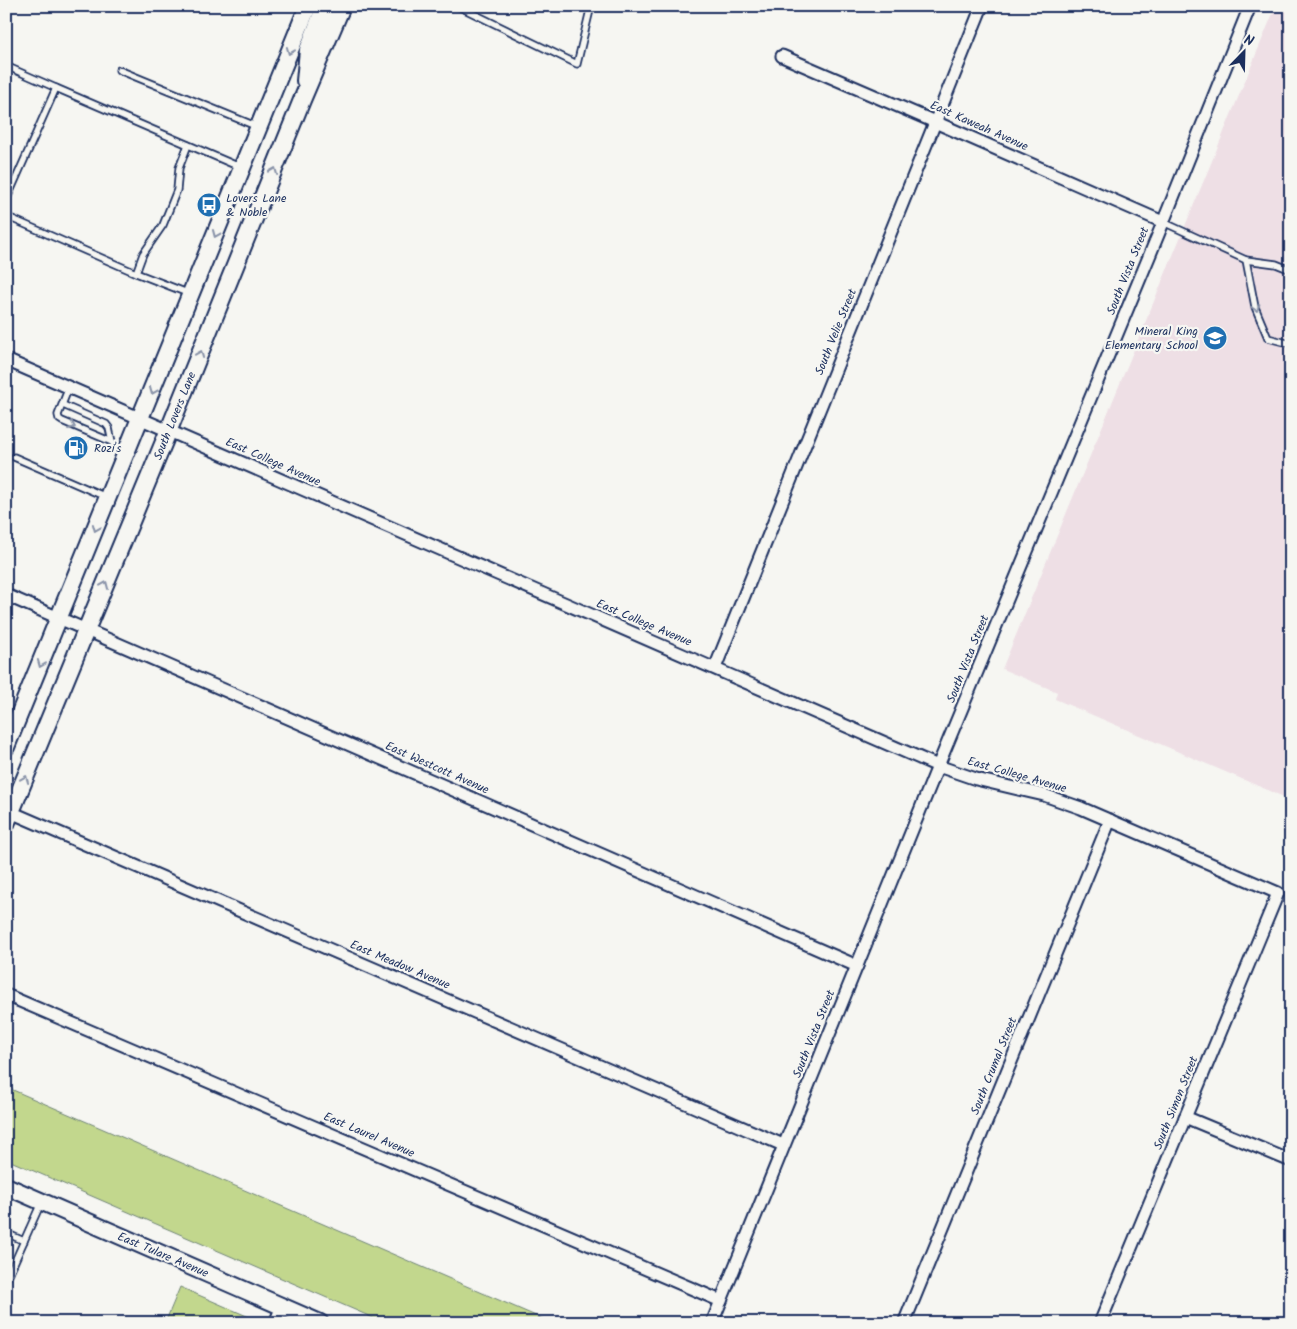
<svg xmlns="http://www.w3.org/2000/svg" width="1297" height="1329" viewBox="0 0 1297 1329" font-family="Kalam,sans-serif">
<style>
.built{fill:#eedfe5}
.green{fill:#c2d78d;stroke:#6e8376}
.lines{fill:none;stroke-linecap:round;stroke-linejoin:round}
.lane-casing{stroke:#1b2f5e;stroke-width:9}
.street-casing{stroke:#1b2f5e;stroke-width:15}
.secondary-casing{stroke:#1b2f5e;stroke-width:20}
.lane{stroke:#f6f6f2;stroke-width:5.5}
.street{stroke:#f6f6f2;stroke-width:11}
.secondary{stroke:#f6f6f2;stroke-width:16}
.oneway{stroke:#8892a8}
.labels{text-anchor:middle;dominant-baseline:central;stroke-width:4.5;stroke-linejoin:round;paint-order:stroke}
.street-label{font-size:12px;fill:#1b2f5e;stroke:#f6f6f2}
.poi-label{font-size:12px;fill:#1b2f5e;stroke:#f6f6f2;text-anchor:start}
</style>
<rect width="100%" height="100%" fill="#f6f6f2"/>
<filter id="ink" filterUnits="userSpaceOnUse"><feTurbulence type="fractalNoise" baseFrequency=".02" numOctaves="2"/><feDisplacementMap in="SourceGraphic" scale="10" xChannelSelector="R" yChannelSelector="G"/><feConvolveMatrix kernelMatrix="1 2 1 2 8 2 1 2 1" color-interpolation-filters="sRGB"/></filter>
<g filter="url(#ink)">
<polygon class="built" points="1276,6 1291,6 1291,800 1055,699 1057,692 1002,669"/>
<g class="green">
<polygon points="6,1087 552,1323 385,1323 6,1159"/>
<polygon points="180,1287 263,1323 165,1323"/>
</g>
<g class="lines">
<defs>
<g id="lane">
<polyline points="458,6 577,64 591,6"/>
<polyline points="6,66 56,88"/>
<polyline points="119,70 258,127"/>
<polyline points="6,201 56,88 242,168"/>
<polyline points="6,215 8,217 136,273 190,294"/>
<polyline points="1163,222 1246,260 1276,264 1291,270"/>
<polyline points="1246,260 1255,307 1268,338 1291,344"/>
<polyline points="136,273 143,254 163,225 177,190 179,168 188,145"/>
<polyline points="69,387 58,415 59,419 62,421 112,442 123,457"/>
<polyline points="63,405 106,424 109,428 112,442"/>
<polyline points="14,457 106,497"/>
<polyline points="6,1233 24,1241"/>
<polyline points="6,1281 41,1203"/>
</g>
<g id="street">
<polyline points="782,56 935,122 1163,222"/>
<polyline points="6,360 938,766 976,779 1044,795 1081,808 1278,893 1100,1323"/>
<polyline points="6,595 857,966"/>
<polyline points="715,668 982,6"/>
<polyline points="6,810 783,1145"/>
<polyline points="6,995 721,1301"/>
<polyline points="1185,1117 1291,1161"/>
<polyline points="275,1323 282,1306"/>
<polyline points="712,1323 938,766 1158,235 1250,6"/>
<polyline points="904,1323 1110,820"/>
</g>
<g id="secondary">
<polyline points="305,81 308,50 325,6"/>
<path d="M 6,747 C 108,501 208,254 308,6"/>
<polyline points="6,824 168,432 302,100 342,6"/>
<polyline points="6,1186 320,1323"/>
</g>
</defs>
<use href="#lane" class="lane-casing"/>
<use href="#street" class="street-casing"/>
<use href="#secondary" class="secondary-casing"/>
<use href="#lane" class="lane"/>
<use href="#street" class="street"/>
<use href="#secondary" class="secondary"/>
</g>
<defs><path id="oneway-chevron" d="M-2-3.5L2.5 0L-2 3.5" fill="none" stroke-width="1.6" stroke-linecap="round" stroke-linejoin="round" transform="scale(1.25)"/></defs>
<g class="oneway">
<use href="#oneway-chevron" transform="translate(290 51) rotate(112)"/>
<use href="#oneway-chevron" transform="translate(274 171) rotate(-68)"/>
<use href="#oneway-chevron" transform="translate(216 234) rotate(113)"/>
<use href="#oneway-chevron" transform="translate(1256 308) rotate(72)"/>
<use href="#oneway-chevron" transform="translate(200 354) rotate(-68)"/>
<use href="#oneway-chevron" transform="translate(153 391) rotate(112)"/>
<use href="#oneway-chevron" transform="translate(72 426) rotate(23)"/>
<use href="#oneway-chevron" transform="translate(96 528) rotate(112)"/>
<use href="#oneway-chevron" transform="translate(105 585) rotate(-67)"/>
<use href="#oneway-chevron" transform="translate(41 664) rotate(112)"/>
<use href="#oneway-chevron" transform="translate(25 779) rotate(-68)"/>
</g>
</g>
<defs>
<symbol id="bus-disc" viewBox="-11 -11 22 22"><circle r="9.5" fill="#1f6fb2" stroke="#f6f6f2"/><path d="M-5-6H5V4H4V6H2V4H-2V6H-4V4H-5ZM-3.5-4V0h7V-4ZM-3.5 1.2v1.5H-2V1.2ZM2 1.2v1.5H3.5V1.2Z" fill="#fff"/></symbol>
<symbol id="school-disc" viewBox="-11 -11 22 22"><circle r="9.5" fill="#1f6fb2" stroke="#f6f6f2"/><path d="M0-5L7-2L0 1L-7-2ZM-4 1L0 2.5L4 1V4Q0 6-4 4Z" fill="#fff"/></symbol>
<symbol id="fuel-disc" viewBox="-11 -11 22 22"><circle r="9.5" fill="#1f6fb2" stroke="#f6f6f2"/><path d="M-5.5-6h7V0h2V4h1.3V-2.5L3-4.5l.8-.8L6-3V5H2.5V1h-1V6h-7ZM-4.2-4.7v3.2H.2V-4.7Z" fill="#fff"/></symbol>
</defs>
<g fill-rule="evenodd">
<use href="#bus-disc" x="195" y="191" width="28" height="28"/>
<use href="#school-disc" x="1201" y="324" width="28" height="28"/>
<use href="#fuel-disc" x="62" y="434" width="28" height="28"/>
</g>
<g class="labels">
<g class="street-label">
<text transform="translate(979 126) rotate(24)">East Kaweah Avenue</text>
<text transform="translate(1128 271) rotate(-68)">South Vista Street</text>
<text transform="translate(836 332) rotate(-68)">South Velie Street</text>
<text transform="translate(175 416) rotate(-68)">South Lovers Lane</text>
<text transform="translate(273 462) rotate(24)">East College Avenue</text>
<text transform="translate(644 623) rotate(23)">East College Avenue</text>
<text transform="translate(968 659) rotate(-68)">South Vista Street</text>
<text transform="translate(437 768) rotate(24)">East Westcott Avenue</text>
<text transform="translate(1017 775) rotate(16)">East College Avenue</text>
<text transform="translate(400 965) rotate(23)">East Meadow Avenue</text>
<text transform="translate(814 1034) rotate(-68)">South Vista Street</text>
<text transform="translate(994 1066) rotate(-68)">South Crumal Street</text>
<text transform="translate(1176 1103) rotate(-68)">South Simon Street</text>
<text transform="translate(369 1135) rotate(23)">East Laurel Avenue</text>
<text transform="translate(163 1255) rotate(23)">East Tulare Avenue</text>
</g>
<g class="poi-label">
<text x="226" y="198">Lovers Lane<tspan x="226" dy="14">&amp; Noble</tspan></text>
<text x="1198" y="331" text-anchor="end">Mineral King<tspan x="1198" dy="14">Elementary School</tspan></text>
<text x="94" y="448">Rozi's</text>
</g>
</g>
<rect width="1297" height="1329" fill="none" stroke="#f6f6f2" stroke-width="25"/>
<rect x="12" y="12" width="1272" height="1304" fill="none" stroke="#1b2f5e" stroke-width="2" filter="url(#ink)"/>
<g transform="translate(1244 52) rotate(23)" stroke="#f6f6f2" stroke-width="4" paint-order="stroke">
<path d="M0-4L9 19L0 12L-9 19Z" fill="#1b2f5e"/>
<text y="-8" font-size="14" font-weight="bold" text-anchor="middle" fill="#1b2f5e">N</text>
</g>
</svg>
